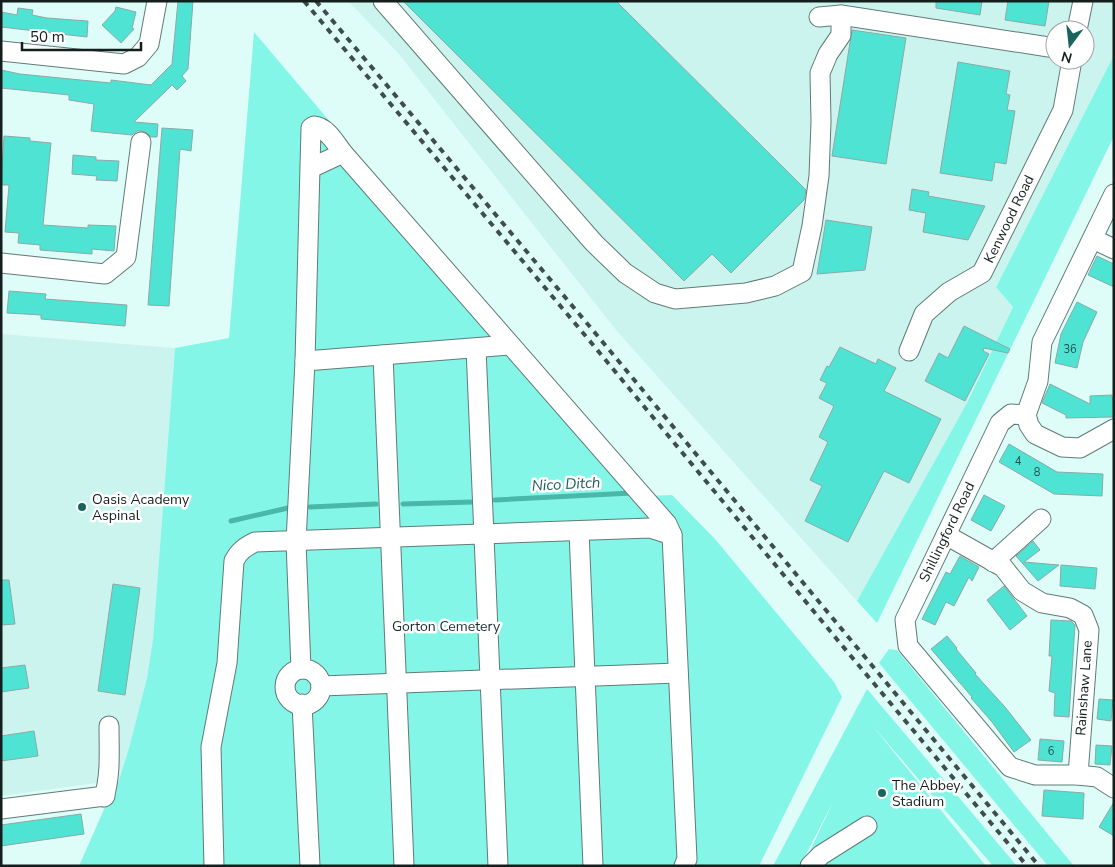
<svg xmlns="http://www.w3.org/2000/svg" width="1115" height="867" viewBox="0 0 1115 867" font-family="'Nunito Sans',sans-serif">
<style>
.built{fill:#ccf4ee;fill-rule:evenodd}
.green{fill:#84f6e8}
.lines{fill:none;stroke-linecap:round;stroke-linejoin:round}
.stream{stroke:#49b7aa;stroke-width:5}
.building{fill:#4ee3d3;stroke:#8da9a5}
.minor-casing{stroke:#607b77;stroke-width:21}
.minor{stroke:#fff;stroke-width:19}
.rail{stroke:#3f4e4c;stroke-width:4;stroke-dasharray:6 6;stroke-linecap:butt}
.poi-dot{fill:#19645c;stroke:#fff;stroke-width:2}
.labels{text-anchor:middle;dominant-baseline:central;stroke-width:5;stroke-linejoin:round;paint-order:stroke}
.number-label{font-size:11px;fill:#22504a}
.street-label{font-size:14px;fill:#141f1d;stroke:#fff}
.poi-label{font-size:14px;fill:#141f1d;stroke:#fff;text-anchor:start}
.park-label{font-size:14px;fill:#172f2c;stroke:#fff}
.water-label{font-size:15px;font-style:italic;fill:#25615a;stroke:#fff}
</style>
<rect width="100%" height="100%" fill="#dffdf8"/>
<g class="built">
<path d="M 348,1 L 1114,1 L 1114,56 L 996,286 L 1013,307 L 968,401 L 857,601 L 616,330 L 398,53 ZM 1055,30 L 1085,30 L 1085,60 L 1055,60 Z"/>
<polygon points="1,334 175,348 153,639 147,678 129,748 119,780 1,796"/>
</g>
<g class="green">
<polygon points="254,32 647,496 672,495 715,539 834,682 842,697 759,866 79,866 105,807 119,780 129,748 147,678 153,639 175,348 229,338"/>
<polygon points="1114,55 1114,136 877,623 857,601 968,401 1013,307 996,287"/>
<polygon points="889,649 897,650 1074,866 1048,866 879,663"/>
<polygon points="867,689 1017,866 993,866 872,725 986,866 803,866 833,802 800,866 773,866"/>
</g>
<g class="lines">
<g class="stream">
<polyline points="495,500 632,493"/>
<polyline points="403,504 472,502"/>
<polyline points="310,507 376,504"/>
<polyline points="231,521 288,508"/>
</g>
</g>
<g class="building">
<polygon points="178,1 193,1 188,69 182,76 186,81 177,90 172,85 134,122 158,124 157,137 151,137 147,133 142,131 137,131 132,135 91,131 94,104 69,100 69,95 1,88 1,70 20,74 111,83 111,80 151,85 172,64"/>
<polygon points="403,1 616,1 806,190 804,200 731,273 712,254 684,281"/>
<polygon points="936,1 982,1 980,15 936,8"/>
<polygon points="1008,1 1049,1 1045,26 1005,20"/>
<polygon points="116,7 136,12 132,28 134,29 121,43 102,25 115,11"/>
<polygon points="18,8 33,10 32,15 47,18 88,21 87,37 1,27 1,12 17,15"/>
<polygon points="852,30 906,38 886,164 832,156"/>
<polygon points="958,62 1010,71 1006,94 1010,95 1007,110 1015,111 1006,164 995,162 992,181 940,173"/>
<polygon points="162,128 193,130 191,151 180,149 169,306 148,305"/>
<polygon points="4,136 30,138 30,141 51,143 43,225 88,228 88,225 116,226 114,251 92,249 92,254 40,250 40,245 18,243 19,233 5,232 9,185 1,185"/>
<polygon points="73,155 96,157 96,160 119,161 117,181 96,180 97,176 72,174"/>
<polygon points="912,189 929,192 928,196 985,206 968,240 923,232 926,213 909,210"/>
<polygon points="826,220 872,227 865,270 817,274"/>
<polygon points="1097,256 1114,264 1114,287 1088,275"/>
<polygon points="9,291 46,294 45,299 127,305 125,326 41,319 41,315 7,313"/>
<polygon points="1077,302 1097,312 1083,342 1077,368 1055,363 1061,334"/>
<polygon points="964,326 1010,349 1008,353 984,348 983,351 989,354 965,401 925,381 939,353 948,358"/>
<polygon points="840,347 876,364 878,359 896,368 884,391 941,419 909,483 884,471 848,542 805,521 822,486 810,480 828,442 819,437 834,406 819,398 827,383 820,380 827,366 829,367"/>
<polygon points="1050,384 1090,404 1090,396 1112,395 1114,417 1066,418 1066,415 1042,403"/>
<polygon points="1009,444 1057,472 1103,474 1102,496 1054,494 999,462"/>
<polygon points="984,495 1005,506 991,531 971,520"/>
<polygon points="1033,541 1040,550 1024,562 1059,565 1038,581 1016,556"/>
<polygon points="960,556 979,567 972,581 969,577 954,606 946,602 935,625 922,619 946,572 950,574"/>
<polygon points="1061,565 1097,568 1095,589 1060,586"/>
<polygon points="1,580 9,580 15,624 1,625"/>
<polygon points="113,584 140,588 125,695 98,691"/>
<polygon points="1004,586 1027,616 1010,630 987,600"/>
<polygon points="1051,620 1071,621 1075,625 1069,717 1054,716 1055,693 1049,691 1052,656 1049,656"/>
<polygon points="947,636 957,648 956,649 976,673 975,674 1005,707 1031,740 1014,752 992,722 971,698 972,697 931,649"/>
<polygon points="25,665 29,688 1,692 1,668"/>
<polygon points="1099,699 1113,700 1111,721 1097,719"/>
<polygon points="34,731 38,756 1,761 1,736"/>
<polygon points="1040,739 1064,741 1062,762 1038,760"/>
<polygon points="1096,745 1112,746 1110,765 1095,764"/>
<polygon points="1044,790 1084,793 1083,819 1042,816"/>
<polygon points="1114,802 1114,836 1099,827"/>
<polygon points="81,814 84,834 1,846 1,825"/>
</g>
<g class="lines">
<defs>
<g id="minor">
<polyline points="383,1 594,243 625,273 655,293 675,299 746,293 775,286 802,272 812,226 819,176 821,122 820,73 828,54 841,35 841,15"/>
<polyline points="819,17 841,15 1055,48"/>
<polyline points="1077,30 1083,1"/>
<polyline points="1,51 124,64 138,57 149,44 157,1"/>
<polyline points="311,168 343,153"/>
<polyline points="1114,194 1042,342 1038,381 1026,415 1029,425 1035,434 1062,447 1080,448 1114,429"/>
<polyline points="1093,239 1114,249"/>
<polyline points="1,263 105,274 126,257 141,142"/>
<polyline points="476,348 498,866"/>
<polyline points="909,351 924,314 949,292 982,273 1063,110 1072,60"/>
<polyline points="383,355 404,866"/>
<polyline points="305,361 510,345"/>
<polyline points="1026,415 1011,414 1000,423 905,620 908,646 1010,767 1035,775 1078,775 1097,777 1114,788"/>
<polyline points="579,531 593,866"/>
<polyline points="946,535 1003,567 1022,591 1042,603 1070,608 1083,615 1089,630 1078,775"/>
<polyline points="993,562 1041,519"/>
<path d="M 301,669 L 296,542 L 305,361 L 311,128 L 314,126 C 327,127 336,144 343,153 L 667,524 L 672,535 L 687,859 L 684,866"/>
<circle cx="303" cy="687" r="18"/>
<polyline points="321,686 678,673"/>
<polyline points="302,704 310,866"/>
<path d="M 104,797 C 111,775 109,749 109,726"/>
<polyline points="1,809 105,796"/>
<path d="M 214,866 L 211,747 L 227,663 L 234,561 C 239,551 245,547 255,542 L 650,528 L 672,535"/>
<polyline points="810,866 821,855 867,826"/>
</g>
</defs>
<use href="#minor" class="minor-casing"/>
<use href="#minor" class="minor"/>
<g class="rail">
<polyline points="304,1 589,340 840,643 1027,866"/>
<polyline points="316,1 596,334 1039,866"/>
</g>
</g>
<g class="poi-dot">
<circle cx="82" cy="507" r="5"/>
<circle cx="882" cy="793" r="5"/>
</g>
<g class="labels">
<g class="number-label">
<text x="1070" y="349">36</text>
<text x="1018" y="461">4</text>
<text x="1037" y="472">8</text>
<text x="1051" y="751">6</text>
</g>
<g class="street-label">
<text transform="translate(1009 219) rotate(-64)">Kenwood Road</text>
<text transform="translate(947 532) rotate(-64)">Shillingford Road</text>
<text transform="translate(1084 688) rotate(-86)">Rainshaw Lane</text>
</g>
<g class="poi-label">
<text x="92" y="499">Oasis Academy<tspan x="92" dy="16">Aspinal</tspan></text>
<text x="892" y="785">The Abbey<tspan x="892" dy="16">Stadium</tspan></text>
</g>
<g class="park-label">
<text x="446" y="626">Gorton Cemetery</text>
</g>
<g class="water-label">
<text transform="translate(566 484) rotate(-3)">Nico Ditch</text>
</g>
</g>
<rect width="1115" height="867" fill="none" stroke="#141f1d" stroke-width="5"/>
<g transform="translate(1070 45) rotate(195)"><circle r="24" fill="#ffffff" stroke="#a1a5a5"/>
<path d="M0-4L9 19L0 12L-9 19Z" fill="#19645c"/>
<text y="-8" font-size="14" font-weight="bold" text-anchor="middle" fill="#141f1d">N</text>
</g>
<path d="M22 42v8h119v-8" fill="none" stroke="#141f1d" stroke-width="2.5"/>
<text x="30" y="42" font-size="15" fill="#141f1d" stroke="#ffffff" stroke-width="4" paint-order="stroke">50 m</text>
</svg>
